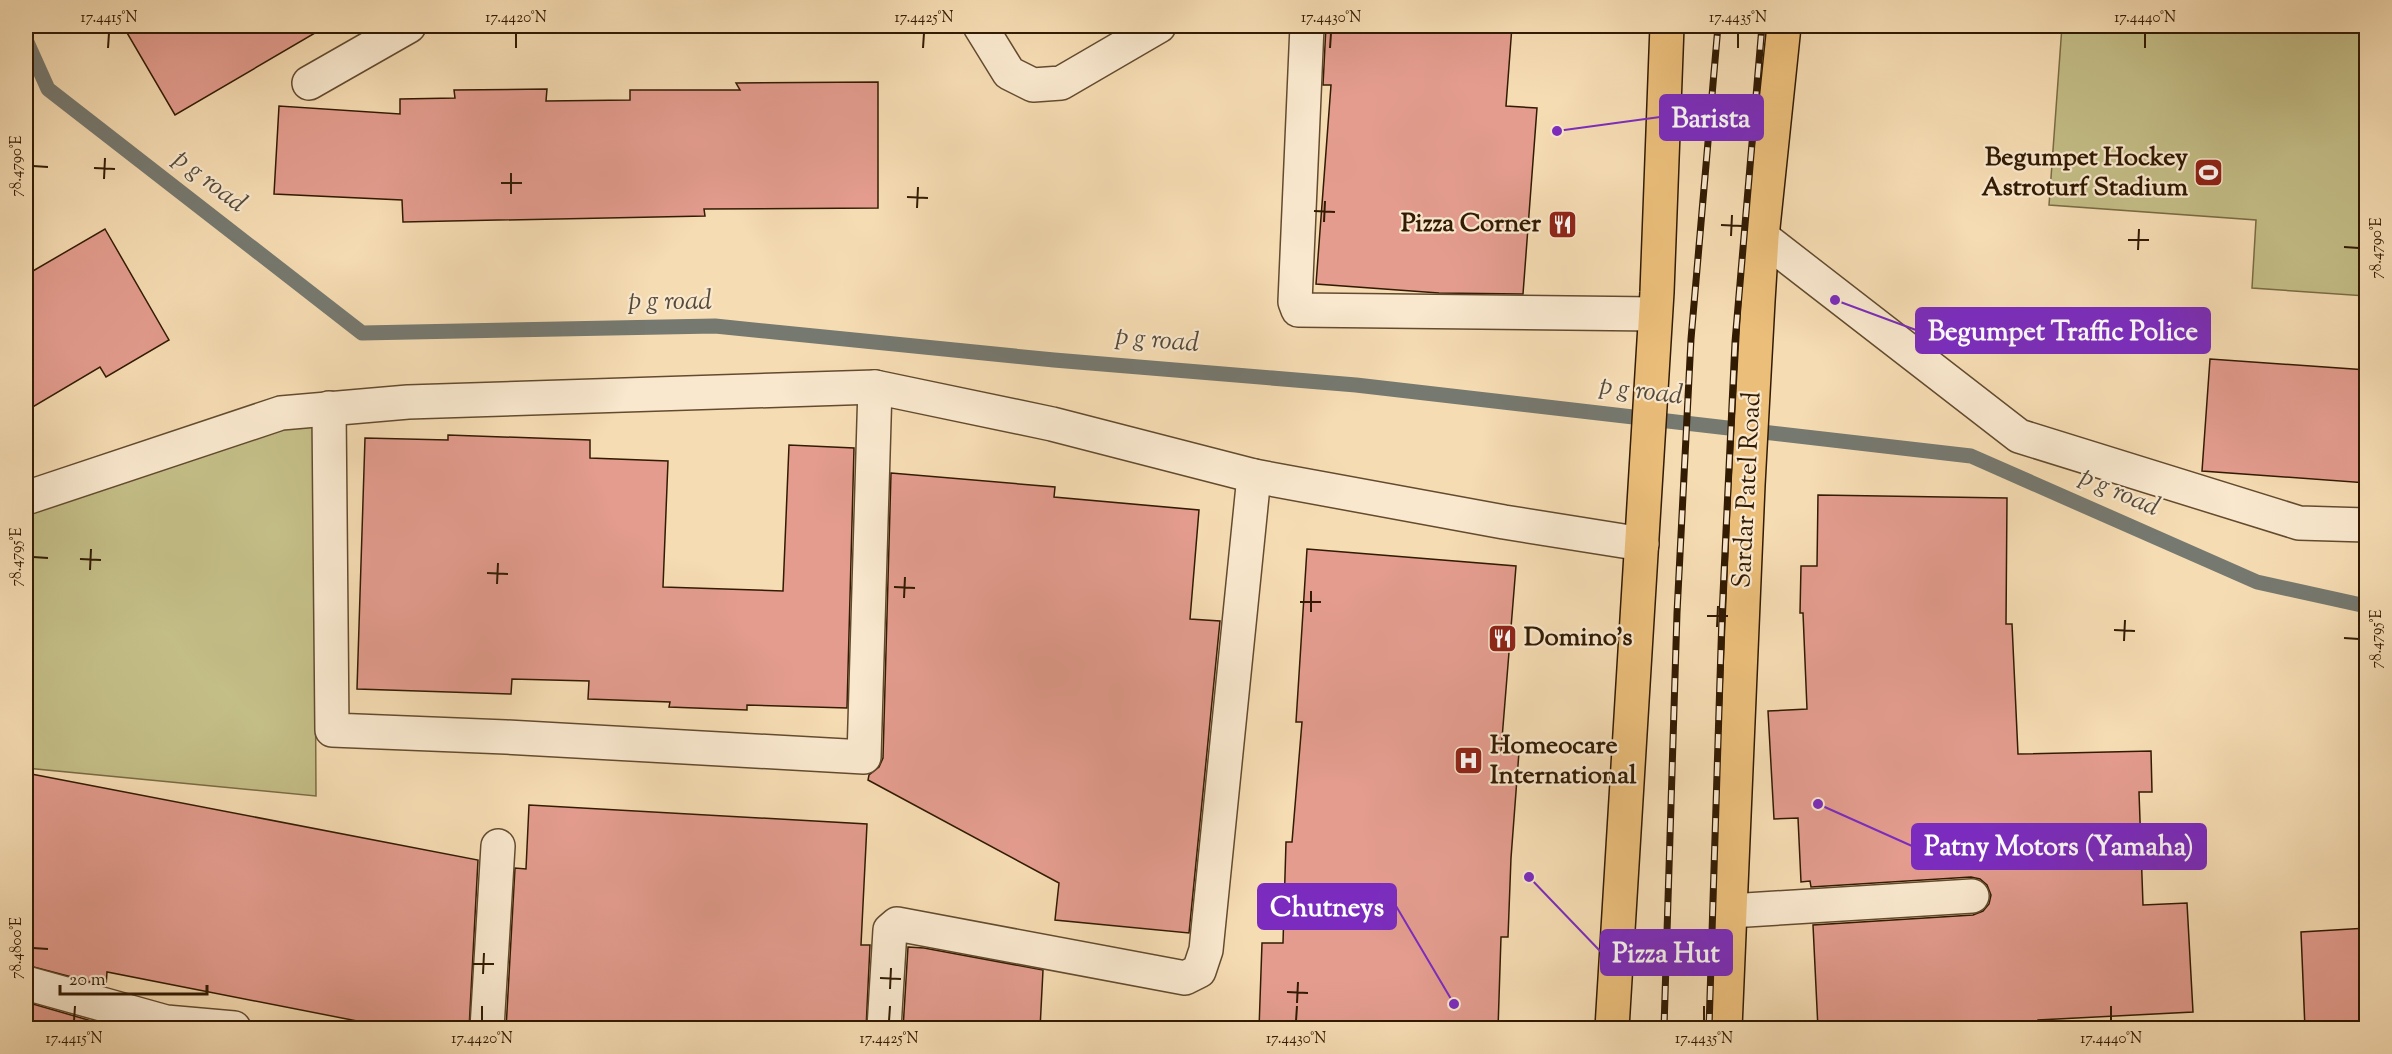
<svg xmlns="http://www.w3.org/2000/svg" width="2392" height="1054" viewBox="0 0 2392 1054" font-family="'Sorts Mill Goudy',serif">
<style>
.green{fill:#c4be87;stroke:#7b6c45;stroke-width:1.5}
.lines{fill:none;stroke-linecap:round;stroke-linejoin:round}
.stream{stroke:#767970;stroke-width:15}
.building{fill:#e39c8e;stroke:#321b03;stroke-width:1.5}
.minor-casing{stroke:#634b2f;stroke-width:36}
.major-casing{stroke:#321b03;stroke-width:36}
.minor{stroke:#f9e8ce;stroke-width:33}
.major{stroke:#ebbe7a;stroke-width:33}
.rail-casing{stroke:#321b03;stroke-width:7}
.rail{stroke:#f9e8ce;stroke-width:4.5;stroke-dasharray:14;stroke-linecap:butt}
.ticks{fill:none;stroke:#321b03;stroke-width:2}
.labels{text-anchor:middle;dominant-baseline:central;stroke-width:4.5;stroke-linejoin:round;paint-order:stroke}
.poi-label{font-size:26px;font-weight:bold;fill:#321b03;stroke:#f9e8ce;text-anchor:end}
.street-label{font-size:26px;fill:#321b03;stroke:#f9e8ce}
.water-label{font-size:27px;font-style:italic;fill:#544a3a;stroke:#f9e8ce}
.leader{fill:none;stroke:#7b2cbf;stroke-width:2}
.callout-dot{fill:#7b2cbf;stroke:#f9e8ce;stroke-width:2}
.callout{fill:#7b2cbf;stroke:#7b2cbf;stroke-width:2}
.callout-label{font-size:27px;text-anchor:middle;font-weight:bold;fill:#fff}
.neatline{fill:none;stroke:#321b03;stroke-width:2}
.ticks-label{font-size:15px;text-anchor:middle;fill:#321b03}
</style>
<rect width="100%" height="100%" fill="#f6dcb3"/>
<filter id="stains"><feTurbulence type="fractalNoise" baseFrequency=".00333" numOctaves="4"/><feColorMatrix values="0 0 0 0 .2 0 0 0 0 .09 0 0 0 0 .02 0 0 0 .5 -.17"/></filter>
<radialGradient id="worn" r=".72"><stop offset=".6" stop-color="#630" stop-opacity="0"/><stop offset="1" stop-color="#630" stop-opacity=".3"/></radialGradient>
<g class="green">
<polygon points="2062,26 2366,26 2366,296 2252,288 2256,220 2049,205"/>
<polygon points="314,420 316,796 26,768 26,510"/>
</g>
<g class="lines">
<polyline class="stream" points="26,40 48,89 362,333 715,326 1054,360 1356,385 1971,456 2257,582 2366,606"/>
</g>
<g class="building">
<polygon points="123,26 327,26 175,115"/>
<polygon points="1326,26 1512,26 1506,106 1537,108 1523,294 1439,293 1316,284 1331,85 1323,85"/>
<polygon points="878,82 878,208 704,209 705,216 403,222 402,200 274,194 279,106 400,114 400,99 455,98 454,90 547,89 546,101 630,100 630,90 740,90 736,83"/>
<polygon points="105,229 169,340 106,377 100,367 26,411 26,275"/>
<polygon points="2210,359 2367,370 2367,483 2202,471"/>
<polygon points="448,435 590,440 590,458 668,461 663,587 783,591 789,445 854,448 847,708 747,705 747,710 669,707 670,702 588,699 589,681 512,679 511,694 357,689 365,438 448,440"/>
<polygon points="891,473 1055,487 1054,497 1199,510 1190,619 1220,621 1189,933 1055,920 1059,883 868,780 869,775 879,767 883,758"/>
<polygon points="1818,495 2007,498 2006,624 2012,624 2018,754 2151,751 2152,792 2139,792 2143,905 2187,903 2193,1012 2038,1020 2038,1026 1986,1029 1818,1029 1813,925 1973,915 1983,911 1989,904 1991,895 1987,885 1980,879 1971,877 1811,887 1810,881 1801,882 1798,818 1774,819 1768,711 1807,709 1803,613 1800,613 1801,566 1817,566"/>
<polygon points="1307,549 1516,566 1501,751 1519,752 1511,858 1508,937 1501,937 1498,1029 1259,1029 1262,943 1283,943 1286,842 1292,842 1302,722 1296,722"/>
<polygon points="26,773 478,860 469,1029 398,1029 107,972 106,986 26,965"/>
<polygon points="529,805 867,824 861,945 870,945 866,1029 506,1029 515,868 526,869"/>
<polygon points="2367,928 2367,1029 2305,1029 2301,932"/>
<polygon points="908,947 924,948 1043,970 1040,1029 903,1029"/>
<polygon points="26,1002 102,1024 102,1029 26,1029"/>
</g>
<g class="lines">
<defs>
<g id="minor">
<polyline points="980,26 1009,73 1033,85 1061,83 1159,26"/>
<polyline points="1307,26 1295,302 1298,310 1655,314"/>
<polyline points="309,83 409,26"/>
<polyline points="1762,237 2019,436 2299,523 2366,525"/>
<polyline points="329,408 332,730 506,737 864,757 875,387"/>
<polyline points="26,498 281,413 408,402 875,387 1052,424 1254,476 1504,522 1642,544"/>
<polyline points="1730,911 1972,896"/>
<polyline points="26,983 166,1022 234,1028"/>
<polyline points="487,1028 498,846"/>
<polyline points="884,1028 890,930 897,924 1185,978 1199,971 1206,950 1254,476"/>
</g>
<g id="major">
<polyline points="1612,1028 1657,292 1667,26"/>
<polyline points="1725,1028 1748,485 1758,301 1762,237 1784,26"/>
</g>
</defs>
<use href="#minor" class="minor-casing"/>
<use href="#major" class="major-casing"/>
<use href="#minor" class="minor"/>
<use href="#major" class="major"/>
<defs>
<g id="rail">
<polyline points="1664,1028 1677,613 1691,339 1718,26"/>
<polyline points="1709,1028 1722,615 1735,342 1762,26"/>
</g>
</defs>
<use href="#rail" class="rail-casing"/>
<use href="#rail" class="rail"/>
</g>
<path class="ticks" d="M 108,48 L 109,33M 516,48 L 516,33M 923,48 L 924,33M 1330,48 L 1331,33M 1738,48 L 1738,33M 2145,48 L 2145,33M 33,166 L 48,167M 94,168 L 115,169M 104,179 L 105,158M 501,183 L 522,183M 511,194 L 511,173M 907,197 L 928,198M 917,208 L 918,187M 1314,211 L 1335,212M 1324,222 L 1325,201M 1721,225 L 1742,226M 1731,236 L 1732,215M 2128,240 L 2149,240M 2344,247 L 2359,248M 2138,250 L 2139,229M 33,557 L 48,558M 80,559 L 101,560M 90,570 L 91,549M 487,573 L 508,574M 497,584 L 498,563M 894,587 L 915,588M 904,598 L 905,577M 1300,602 L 1321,602M 1311,612 L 1311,591M 1707,616 L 1728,616M 1717,627 L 1718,606M 2114,630 L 2135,631M 2344,638 L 2359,639M 2124,641 L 2125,620M 33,948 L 48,949M 473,964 L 494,964M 483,974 L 484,953M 880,978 L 901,979M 890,989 L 891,968M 1287,992 L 1308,993M 1297,1003 L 1298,982M 74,1021 L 75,1006M 482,1021 L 482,1006M 889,1021 L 890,1006M 1296,1021 L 1297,1006M 1704,1021 L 1704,1006M 2111,1021 L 2111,1006"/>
<defs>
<symbol id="stadium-square" viewBox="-11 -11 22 22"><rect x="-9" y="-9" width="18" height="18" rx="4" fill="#8f2418" stroke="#f9e8ce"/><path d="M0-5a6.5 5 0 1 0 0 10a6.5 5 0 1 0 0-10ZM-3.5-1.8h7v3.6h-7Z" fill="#fff"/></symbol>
<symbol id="restaurant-square" viewBox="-11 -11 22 22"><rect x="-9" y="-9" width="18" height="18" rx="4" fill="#8f2418" stroke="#f9e8ce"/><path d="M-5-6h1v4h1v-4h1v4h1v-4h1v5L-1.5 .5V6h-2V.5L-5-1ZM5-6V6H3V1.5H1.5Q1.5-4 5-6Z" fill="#fff"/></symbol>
<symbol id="hospital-square" viewBox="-11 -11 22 22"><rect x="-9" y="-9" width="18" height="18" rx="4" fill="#8f2418" stroke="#f9e8ce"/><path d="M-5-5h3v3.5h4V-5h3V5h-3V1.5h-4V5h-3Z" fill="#fff"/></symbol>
</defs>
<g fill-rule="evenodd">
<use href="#stadium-square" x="2192" y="156" width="33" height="33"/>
<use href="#restaurant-square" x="1546" y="208" width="33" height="33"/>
<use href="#restaurant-square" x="1486" y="622" width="33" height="33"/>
<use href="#hospital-square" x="1452" y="744" width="33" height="33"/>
</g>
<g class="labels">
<g class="poi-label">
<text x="2188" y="158">Begumpet Hockey<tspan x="2188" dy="30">Astroturf Stadium</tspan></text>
<text x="1541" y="224">Pizza Corner</text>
<text x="1524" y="638" text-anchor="start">Domino's</text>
<text x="1490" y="746" text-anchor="start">Homeocare<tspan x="1490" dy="30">International</tspan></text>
</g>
<g class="street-label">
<text transform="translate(1748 490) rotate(-87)">Sardar Patel Road</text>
</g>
<g class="water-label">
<text transform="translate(209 182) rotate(38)">p g road</text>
<text x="670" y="302">p g road</text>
<text transform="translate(1157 341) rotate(5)">p g road</text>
<text transform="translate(1641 392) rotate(7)">p g road</text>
<text transform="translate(2119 493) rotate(24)">p g road</text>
</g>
</g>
<path class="leader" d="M1557 131L1660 117M1835 300L1916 330M1818 804L1912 846M1454 1004L1396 906M1529 877L1601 952"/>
<g class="callout-dot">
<circle cx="1557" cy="131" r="6"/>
<circle cx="1835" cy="300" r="6"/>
<circle cx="1818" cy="804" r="6"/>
<circle cx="1454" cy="1004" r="6"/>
<circle cx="1529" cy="877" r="6"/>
</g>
<g class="callout">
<rect x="1660" y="95" width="103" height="45" rx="6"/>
<rect x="1916" y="308" width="294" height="45" rx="6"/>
<rect x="1912" y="824" width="294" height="45" rx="6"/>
<rect x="1258" y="884" width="138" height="45" rx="6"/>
<rect x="1601" y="930" width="131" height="45" rx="6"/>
</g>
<g class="callout-label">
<text x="1711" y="127">Barista</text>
<text x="2063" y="340">Begumpet Traffic Police</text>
<text x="2059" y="855">Patny Motors (Yamaha)</text>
<text x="1327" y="916">Chutneys</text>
<text x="1666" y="962">Pizza Hut</text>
</g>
<rect width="2392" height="1054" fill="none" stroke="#f6dcb3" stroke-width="66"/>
<path d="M60 985v9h147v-9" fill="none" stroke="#321b03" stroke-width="3"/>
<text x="69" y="985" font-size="18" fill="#321b03" stroke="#f9e8ce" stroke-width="4.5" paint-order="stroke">20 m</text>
<rect x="33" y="33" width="2326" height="988" class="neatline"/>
<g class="ticks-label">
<text x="109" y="22">17.4415°N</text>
<text x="516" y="22">17.4420°N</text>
<text x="924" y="22">17.4425°N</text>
<text x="1331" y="22">17.4430°N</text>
<text x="1738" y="22">17.4435°N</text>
<text x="2145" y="22">17.4440°N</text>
<text transform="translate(16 166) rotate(-90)" y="5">78.4790°E</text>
<text transform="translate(2376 248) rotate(-90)" y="5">78.4790°E</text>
<text transform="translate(16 557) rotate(-90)" y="5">78.4795°E</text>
<text transform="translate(2376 639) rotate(-90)" y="5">78.4795°E</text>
<text transform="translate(16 948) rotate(-90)" y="5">78.4800°E</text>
<text x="74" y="1043">17.4415°N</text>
<text x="482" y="1043">17.4420°N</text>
<text x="889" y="1043">17.4425°N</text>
<text x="1296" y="1043">17.4430°N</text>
<text x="1704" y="1043">17.4435°N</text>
<text x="2111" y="1043">17.4440°N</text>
</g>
<rect width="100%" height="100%" filter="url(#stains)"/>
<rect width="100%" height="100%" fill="url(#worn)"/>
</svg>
